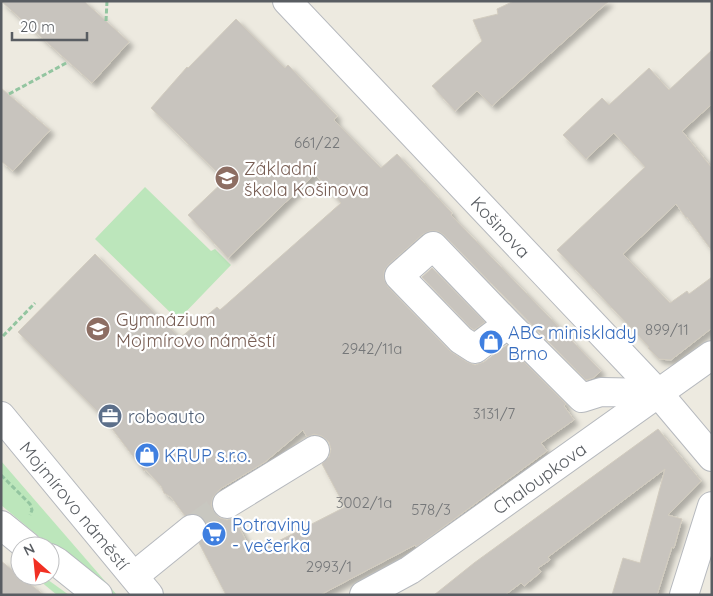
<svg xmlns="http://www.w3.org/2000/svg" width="713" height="596" viewBox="0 0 713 596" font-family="Quicksand,sans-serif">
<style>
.green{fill:#bce6bb}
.building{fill:#c8c4be;stroke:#d2ccbf;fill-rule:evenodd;filter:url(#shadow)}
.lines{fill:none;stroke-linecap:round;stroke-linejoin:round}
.minor-tunnel{stroke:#c8c7c0;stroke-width:28;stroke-dasharray:28 14;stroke-linecap:butt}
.minor-casing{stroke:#b6b9be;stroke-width:30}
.path{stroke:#93c5a0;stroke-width:3;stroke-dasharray:5 2.5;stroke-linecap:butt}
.minor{stroke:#fff;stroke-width:28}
.labels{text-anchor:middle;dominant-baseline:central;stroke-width:4.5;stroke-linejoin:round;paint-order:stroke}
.number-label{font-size:15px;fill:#757779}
.education-label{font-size:18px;fill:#785e54;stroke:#fff;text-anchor:start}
.street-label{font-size:18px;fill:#595d62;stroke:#fff}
.shop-label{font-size:18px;fill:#366cbe;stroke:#fff;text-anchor:start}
.service-label{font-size:18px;fill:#4e5e75;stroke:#fff;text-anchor:start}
</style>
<defs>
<filter id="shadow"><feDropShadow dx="4.5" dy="4.5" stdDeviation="2.5" flood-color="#0004"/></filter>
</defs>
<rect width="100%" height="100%" fill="#edeae0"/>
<g class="green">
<polygon points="145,187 211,251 215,249 231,265 178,320 95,239"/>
<polygon points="1,461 117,595 109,595 1,505"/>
<polygon points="44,577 69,595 57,595 40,581"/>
</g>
<g class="building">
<polygon points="1,1 84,1 129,42 92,83"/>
<polygon points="514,1 609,1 492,106 477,91 455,111 432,86 482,41 473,20 498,14 497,9"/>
<path d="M 236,19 L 285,68 L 288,65 L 337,116 L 334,120 L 381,168 L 397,154 L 452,213 L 451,215 L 601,371 L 593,378 L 586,380 L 444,235 L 438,231 L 430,231 L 423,234 L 388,265 L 384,271 L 384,279 L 388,287 L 450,351 L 467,362 L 475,365 L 484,362 L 507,345 L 566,404 L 564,406 L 574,420 L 541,443 L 547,451 L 416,547 L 415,545 L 320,595 L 226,595 L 199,543 L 207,534 L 207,527 L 204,520 L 197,514 L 190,514 L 185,516 L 171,497 L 164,493 L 161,486 L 146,470 L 144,471 L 104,418 L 18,332 L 95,254 L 180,338 L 217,307 L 220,310 L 341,203 L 315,174 L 228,258 L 188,215 L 225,180 L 151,108 L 187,67 L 188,68 ZM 303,430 L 307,437 L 314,434 L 322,436 L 329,442 L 331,449 L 329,457 L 322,464 L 345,507 L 253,554 L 234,518 L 227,520 L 220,518 L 214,513 L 211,505 L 213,497 L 220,489 L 265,462 Z"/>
<polygon points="712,50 712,104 682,131 712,168 712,251 687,217 686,218 676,204 623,254 670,303 687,291 689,294 712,277 712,328 671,360 659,359 648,348 649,347 557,250 645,167 614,133 586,159 563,135 602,98 609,105 649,68 669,90"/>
<polygon points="1,88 50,130 13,171 1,161"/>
<polygon points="432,268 485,322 474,330 471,328 422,277"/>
<polygon points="658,429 701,481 668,515 682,519 674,548 672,547 657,595 612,595 623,558 640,563 665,469 548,557 550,560 538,568 541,572 524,586 521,583 505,595 434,595 474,563"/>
<polygon points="1,561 20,576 44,595 1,595"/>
</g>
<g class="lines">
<polyline class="minor-tunnel" points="192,529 227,504"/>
<defs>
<g id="minor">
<path id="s1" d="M 287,1 L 658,393 L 712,457"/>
<polyline points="508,324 475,349 461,340 399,276 433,246 508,324 582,398 601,392 658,393"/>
<path id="s2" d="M 1,416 L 149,595"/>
<polyline points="227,504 315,450"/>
<polyline points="1,525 27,546"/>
<polyline points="50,558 57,562 98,595"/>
<polyline points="134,576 192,529"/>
<path id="s3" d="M 364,595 L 410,570 L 712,355"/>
<polyline points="684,595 712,506"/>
</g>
</defs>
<use href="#minor" class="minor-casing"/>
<g class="path">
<polyline points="106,21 107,1"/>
<polyline points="9,94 68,62"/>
<polyline points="3,336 35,303"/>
<polyline points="1,475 30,504 32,510 30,515"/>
</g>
<use href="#minor" class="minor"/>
</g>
<defs>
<symbol id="school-disc" viewBox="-11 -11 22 22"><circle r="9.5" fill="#8d6e63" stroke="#fff"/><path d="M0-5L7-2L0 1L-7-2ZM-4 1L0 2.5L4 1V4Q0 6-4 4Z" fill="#fff"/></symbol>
<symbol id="shop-disc" viewBox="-11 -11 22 22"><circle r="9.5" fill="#3f7fe0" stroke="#fff"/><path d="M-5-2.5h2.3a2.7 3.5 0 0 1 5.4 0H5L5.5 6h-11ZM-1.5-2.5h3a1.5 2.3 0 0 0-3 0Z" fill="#fff"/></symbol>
<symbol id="office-disc" viewBox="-11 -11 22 22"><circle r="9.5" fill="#5c6f8a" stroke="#fff"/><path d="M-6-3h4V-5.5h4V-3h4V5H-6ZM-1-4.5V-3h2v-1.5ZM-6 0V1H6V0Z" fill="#fff"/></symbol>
<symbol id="supermarket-disc" viewBox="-11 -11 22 22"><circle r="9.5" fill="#3f7fe0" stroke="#fff"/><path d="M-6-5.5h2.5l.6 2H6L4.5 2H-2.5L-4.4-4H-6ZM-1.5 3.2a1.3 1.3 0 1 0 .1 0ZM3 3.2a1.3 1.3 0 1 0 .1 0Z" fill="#fff"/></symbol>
</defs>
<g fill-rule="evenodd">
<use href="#school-disc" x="213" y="164" width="28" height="28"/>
<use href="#school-disc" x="84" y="315" width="28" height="28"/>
<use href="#shop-disc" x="477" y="328" width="28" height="28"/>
<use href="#office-disc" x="96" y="402" width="28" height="28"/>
<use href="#shop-disc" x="133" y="441" width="28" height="28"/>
<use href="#supermarket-disc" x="200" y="520" width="28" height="28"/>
</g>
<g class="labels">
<g class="number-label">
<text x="317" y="142">661/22</text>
<text x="667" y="329">899/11</text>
<text x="372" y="348">2942/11a</text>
<text x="494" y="413">3131/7</text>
<text x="364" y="502">3002/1a</text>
<text x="431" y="509">578/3</text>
<text x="329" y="566">2993/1</text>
</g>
<g class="education-label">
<text x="244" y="168">Základní<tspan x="244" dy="21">škola Košinova</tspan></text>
<text x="116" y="319">Gymnázium<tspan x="116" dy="21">Mojmírovo náměstí</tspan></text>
</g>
<g class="street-label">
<text stroke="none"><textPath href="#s1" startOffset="311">Košinova</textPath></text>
<text stroke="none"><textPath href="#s3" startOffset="211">Chaloupkova</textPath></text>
<text stroke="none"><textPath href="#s2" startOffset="116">Mojmírovo náměstí</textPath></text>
</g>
<g class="shop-label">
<text x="508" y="332">ABC minisklady<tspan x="508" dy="21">Brno</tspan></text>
<text x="164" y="455">KRUP s.r.o.</text>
<text x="232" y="524">Potraviny<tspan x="232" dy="21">- večerka</tspan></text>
</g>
<g class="service-label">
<text x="128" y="416">roboauto</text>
</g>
</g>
<rect width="713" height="596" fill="none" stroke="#595d62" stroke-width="5"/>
<g transform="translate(35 561) rotate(333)"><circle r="24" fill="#ffffff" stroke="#bdbec0"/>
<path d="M0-4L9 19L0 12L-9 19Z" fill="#f13023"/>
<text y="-8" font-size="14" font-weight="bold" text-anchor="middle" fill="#595d62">N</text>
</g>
<path d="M12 32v8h75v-8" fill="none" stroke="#595d62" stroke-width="2.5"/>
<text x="20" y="32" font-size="15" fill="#595d62" stroke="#ffffff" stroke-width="4" paint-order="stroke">20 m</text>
</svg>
